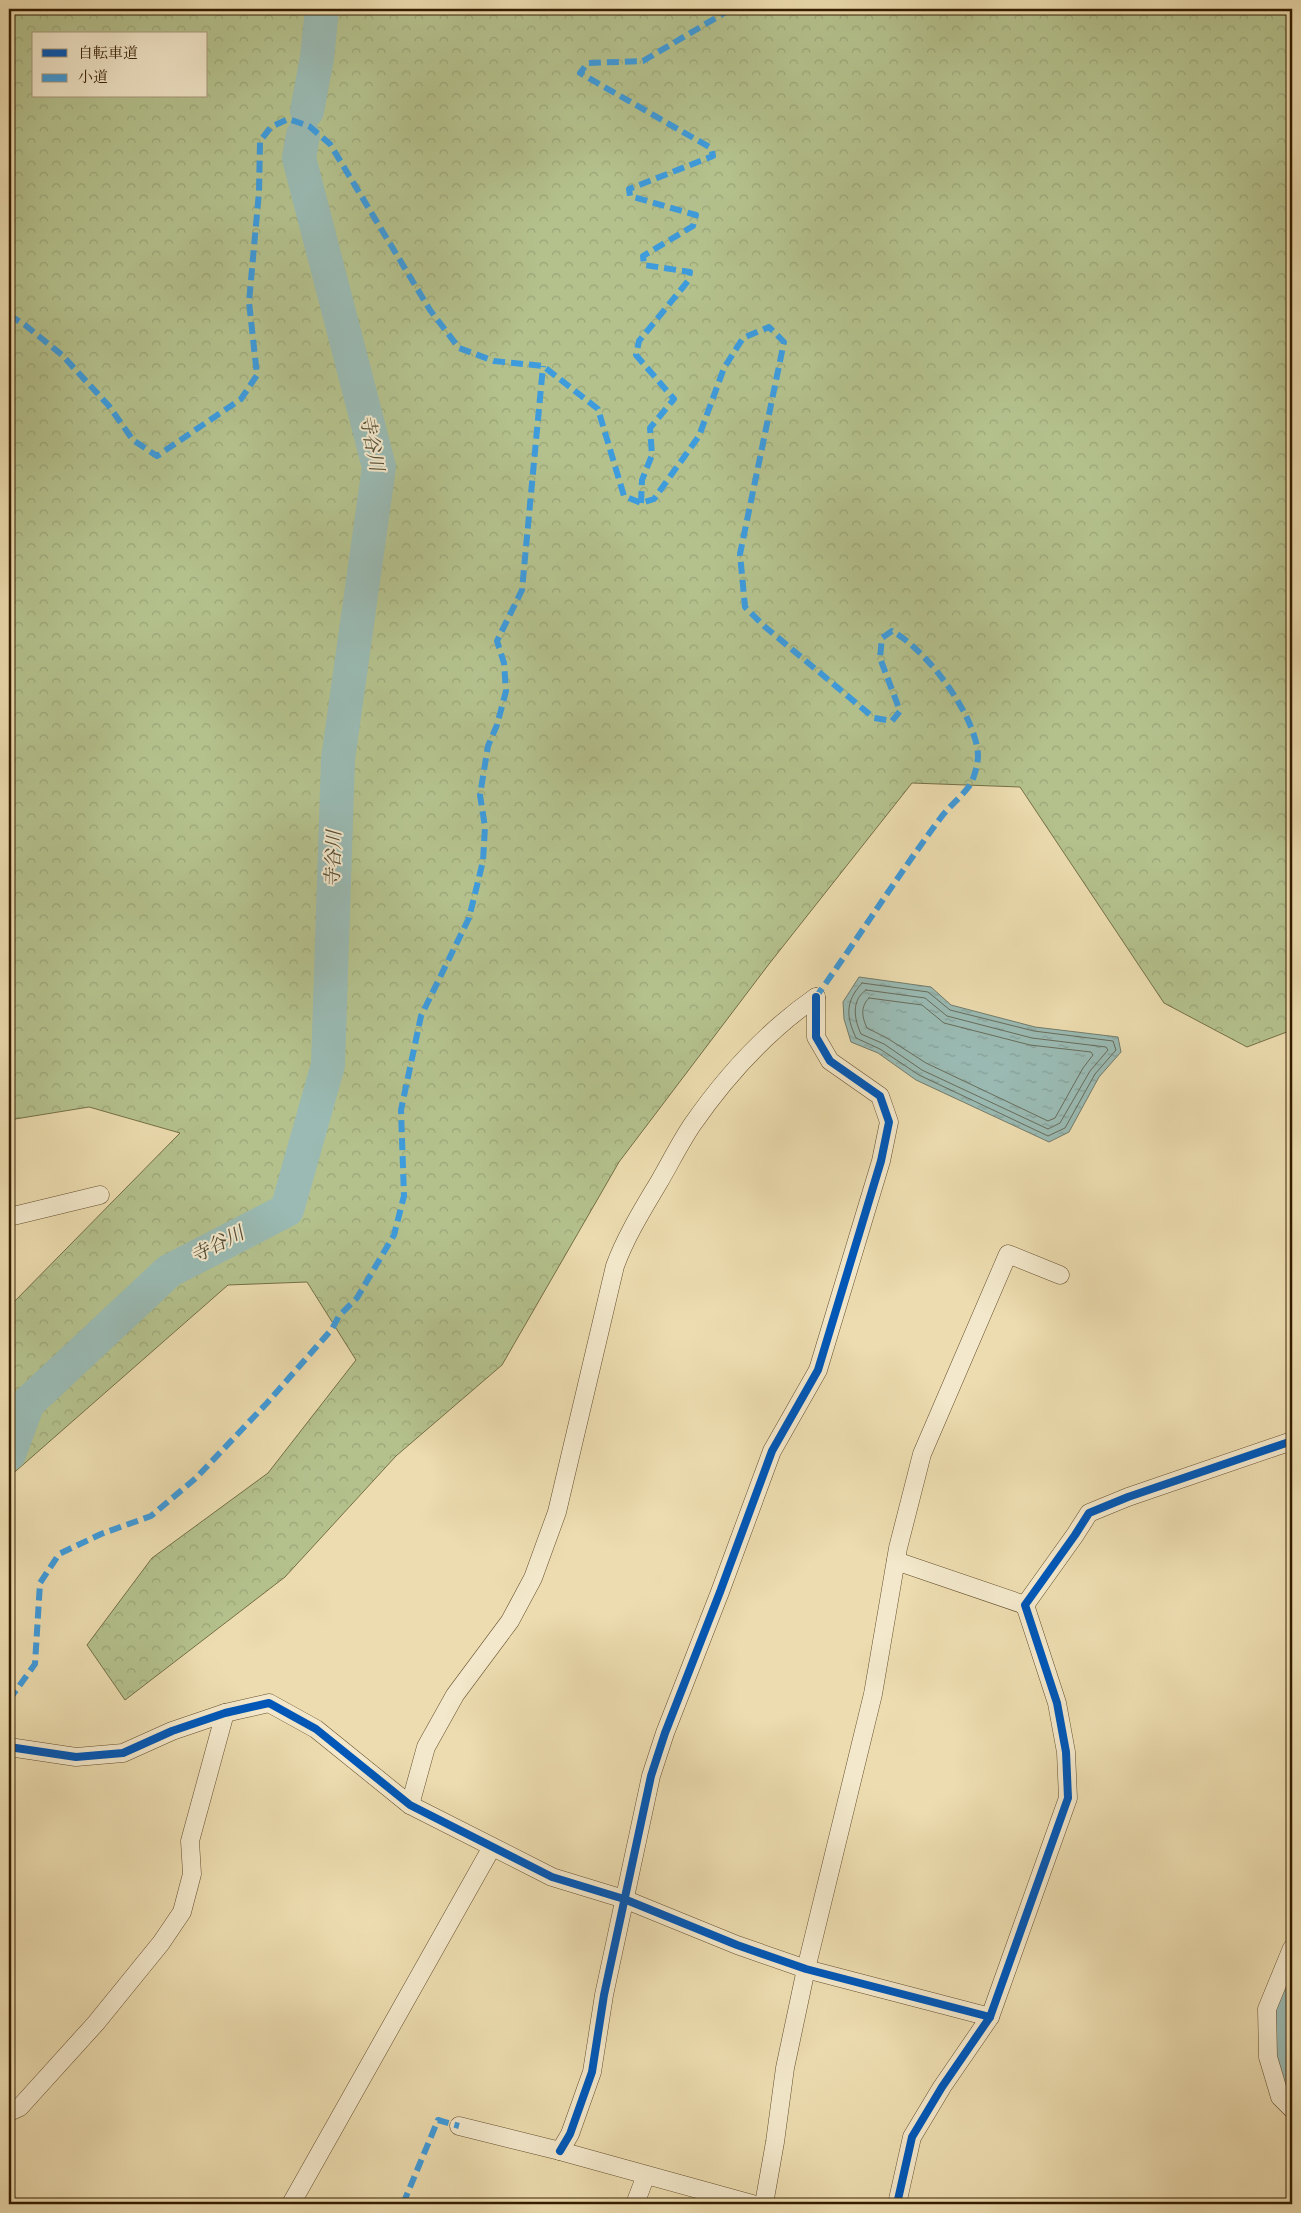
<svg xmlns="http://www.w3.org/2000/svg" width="1301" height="2213" viewBox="0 0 1301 2213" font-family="'Old Standard TT','Noto Serif JP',serif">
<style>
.forest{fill:url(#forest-crowns);stroke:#746f46;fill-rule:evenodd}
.water{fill:url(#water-ripples);stroke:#727b6b}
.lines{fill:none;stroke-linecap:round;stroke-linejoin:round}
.shore{stroke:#686c5a;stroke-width:1}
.river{stroke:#9abab3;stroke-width:34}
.minor-casing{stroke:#634d2c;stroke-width:19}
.minor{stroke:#f3e8cb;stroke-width:18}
.quiet{stroke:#3e9bdc;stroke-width:6;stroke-dasharray:12 6;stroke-linecap:butt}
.cycleway-casing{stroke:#f3e8cb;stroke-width:11}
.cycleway{stroke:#0057b8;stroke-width:8}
.labels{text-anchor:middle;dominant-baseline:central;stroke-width:4;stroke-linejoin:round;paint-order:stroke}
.water-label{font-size:19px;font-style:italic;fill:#534c36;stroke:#f3e8cb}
</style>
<defs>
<pattern id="forest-crowns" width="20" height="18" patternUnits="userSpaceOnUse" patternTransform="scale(1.25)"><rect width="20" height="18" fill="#b4c18d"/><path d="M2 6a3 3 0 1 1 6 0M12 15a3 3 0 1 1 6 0" fill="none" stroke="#9ba578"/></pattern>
<pattern id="water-ripples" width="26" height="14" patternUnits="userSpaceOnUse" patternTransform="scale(1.25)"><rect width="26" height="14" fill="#9abab3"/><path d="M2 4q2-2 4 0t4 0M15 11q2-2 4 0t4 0" fill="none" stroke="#859f98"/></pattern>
</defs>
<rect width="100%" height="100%" fill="#ecdcaf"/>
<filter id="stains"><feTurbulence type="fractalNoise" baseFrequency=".004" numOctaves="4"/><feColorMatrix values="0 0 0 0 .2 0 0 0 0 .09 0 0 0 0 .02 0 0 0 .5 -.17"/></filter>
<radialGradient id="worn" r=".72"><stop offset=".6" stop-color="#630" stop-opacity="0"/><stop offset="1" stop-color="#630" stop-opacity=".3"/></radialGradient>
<path class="forest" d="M 9,9 L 1292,9 L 1292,1030 L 1247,1047 L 1164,1003 L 1020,787 L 912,783 L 769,964 L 619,1162 L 502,1365 L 396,1456 L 285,1577 L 125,1700 L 87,1645 L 152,1558 L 268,1473 L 356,1360 L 307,1282 L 228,1285 L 9,1477 L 9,1307 L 180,1133 L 89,1107 L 9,1120 ZM 34,34 L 206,34 L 206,96 L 34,96 Z"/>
<polygon class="water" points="859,977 931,987 951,1005 1035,1027 1118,1037 1121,1052 1099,1077 1069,1132 1049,1142 916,1080 878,1053 851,1042 844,1019 843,1002"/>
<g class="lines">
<g class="shore">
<path d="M 862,983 L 928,992 L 950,1010 L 1034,1031 L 1113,1041 L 1116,1050 L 1095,1074 L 1065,1128 L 1048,1136 L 919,1075 L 880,1049 L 856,1038 C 846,1016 845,1002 862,983 Z"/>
<path d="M 866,990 L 925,998 L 947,1016 L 1032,1038 L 1106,1047 L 1108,1050 L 1090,1071 L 1060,1123 L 1048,1129 L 922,1070 L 884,1044 L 861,1034 C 854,1019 851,1000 866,990 Z"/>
<path d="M 869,998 L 922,1005 L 944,1023 L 1030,1045 L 1091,1052 L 1093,1055 L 1083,1068 L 1055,1118 L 1048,1121 L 926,1063 L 887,1038 L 867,1028 C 862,1017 860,1007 869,998 Z"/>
</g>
<g class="river">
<polyline points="307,111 317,58 322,9"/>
<polyline points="9,1454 28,1403 169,1271 287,1210 328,1065 338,759 379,467 299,158 303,135"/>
<polyline points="1292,1995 1288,2006 1285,2046 1292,2067"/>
</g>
<defs>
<g id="minor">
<polyline points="9,1217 100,1195"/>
<polyline points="896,1561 1025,1605"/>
<polyline points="9,1747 76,1757 123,1753 172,1731 225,1713 269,1703 316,1729 410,1805 552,1877 624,1899 737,1945 806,1969 990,2017"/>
<path d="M 410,1805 L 426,1747 L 455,1695 L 510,1621 L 533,1578 L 557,1512 L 615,1266 C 626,1236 643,1209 659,1182 C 670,1163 680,1143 692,1125 C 726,1076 767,1031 816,997"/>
<polyline points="1292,1948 1267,2009 1268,2057 1280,2097 1292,2109"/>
<polyline points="9,2112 20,2107 96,2023 161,1943 182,1912 192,1874 190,1841 225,1713"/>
<polyline points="459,2126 560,2151 752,2204"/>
<polyline points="560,2151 570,2134 592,2072 604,1995 651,1776 665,1733 720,1592 772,1451 818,1370 881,1161 889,1122 880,1096 830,1061 816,1037 816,997"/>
<polyline points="291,2204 492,1847"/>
<polyline points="635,2204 646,2175"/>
<polyline points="764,2204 775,2142 785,2068 806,1969 873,1694 898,1548 922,1454 1008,1254 1060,1275"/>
<polyline points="897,2204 912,2137 942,2087 990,2017 1068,1798 1066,1752 1057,1703 1025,1605 1075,1535 1089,1513 1128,1497 1292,1441"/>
</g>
</defs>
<use href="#minor" class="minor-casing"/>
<use href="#minor" class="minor"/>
<g class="quiet">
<path d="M 9,315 L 25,325 L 62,355 L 109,406 L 133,440 L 157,456 L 241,399 L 257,375 L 249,302 L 259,192 L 260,141 L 271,127 L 288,119 L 309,126 L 330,144 L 430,310 L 459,348 L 494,361 L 543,366 L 598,409 L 624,496 L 641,503 L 654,499 L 699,436 L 724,368 L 743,338 L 769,327 L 784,342 L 740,554 L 745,607 L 764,626 L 874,718 L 892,721 L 900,711 L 880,658 L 882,638 L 892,631 C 926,649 977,716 978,756 C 978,763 974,779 970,785 C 962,796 951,805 942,816 C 898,875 859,937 816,997"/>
<polyline points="641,503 642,480 652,455 650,428 674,399 636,355 639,341 688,281 690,272 644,265 643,256 693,226 696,215 630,196 629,189 713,156 711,148 580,73 588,63 643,61 731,9"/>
<polyline points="9,1700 35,1664 40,1583 59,1554 101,1534 151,1516 196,1478 267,1403 332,1329 339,1316 357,1298 394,1235 404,1196 401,1110 421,1016 469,918 483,861 485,827 480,795 488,746 497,725 506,691 504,663 497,641 522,590 543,366"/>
<polyline points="403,2204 438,2120 459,2126"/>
</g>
<defs>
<g id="cycleway">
<polyline points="9,1747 76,1757 123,1753 172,1731 225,1713 269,1703 316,1729 410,1805 552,1877 624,1899 737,1945 806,1969 990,2017"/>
<polyline points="560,2151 570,2134 592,2072 604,1995 651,1776 665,1733 720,1592 772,1451 818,1370 881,1161 889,1122 880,1096 830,1061 816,1037 816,997"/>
<polyline points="897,2204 912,2137 942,2087 990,2017 1068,1798 1066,1752 1057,1703 1025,1605 1075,1535 1089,1513 1128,1497 1292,1441"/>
</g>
</defs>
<use href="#cycleway" class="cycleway-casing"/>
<use href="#cycleway" class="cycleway"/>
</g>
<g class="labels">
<g class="water-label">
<text transform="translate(370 443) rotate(79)">寺谷川</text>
<text transform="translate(335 859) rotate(-88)">寺谷川</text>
<text transform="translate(218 1246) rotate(-27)">寺谷川</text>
</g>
</g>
<rect width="1301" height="2213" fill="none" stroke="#ecdcaf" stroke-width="30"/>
<rect x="10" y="10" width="1281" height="2193" fill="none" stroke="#351d00" stroke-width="2.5"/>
<rect x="15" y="15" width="1271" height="2183" fill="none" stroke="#351d00"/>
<rect x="32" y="32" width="175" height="65" fill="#f3e8cb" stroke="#a7977a"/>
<rect x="42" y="49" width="25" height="8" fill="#0057b8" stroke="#a7977a"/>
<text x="78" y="58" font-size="15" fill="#351d00">自転車道</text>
<rect x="42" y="74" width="25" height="8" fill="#3e9bdc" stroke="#a7977a"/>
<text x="78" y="82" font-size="15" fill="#351d00">小道</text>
<rect width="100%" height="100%" filter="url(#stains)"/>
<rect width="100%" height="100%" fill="url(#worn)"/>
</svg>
